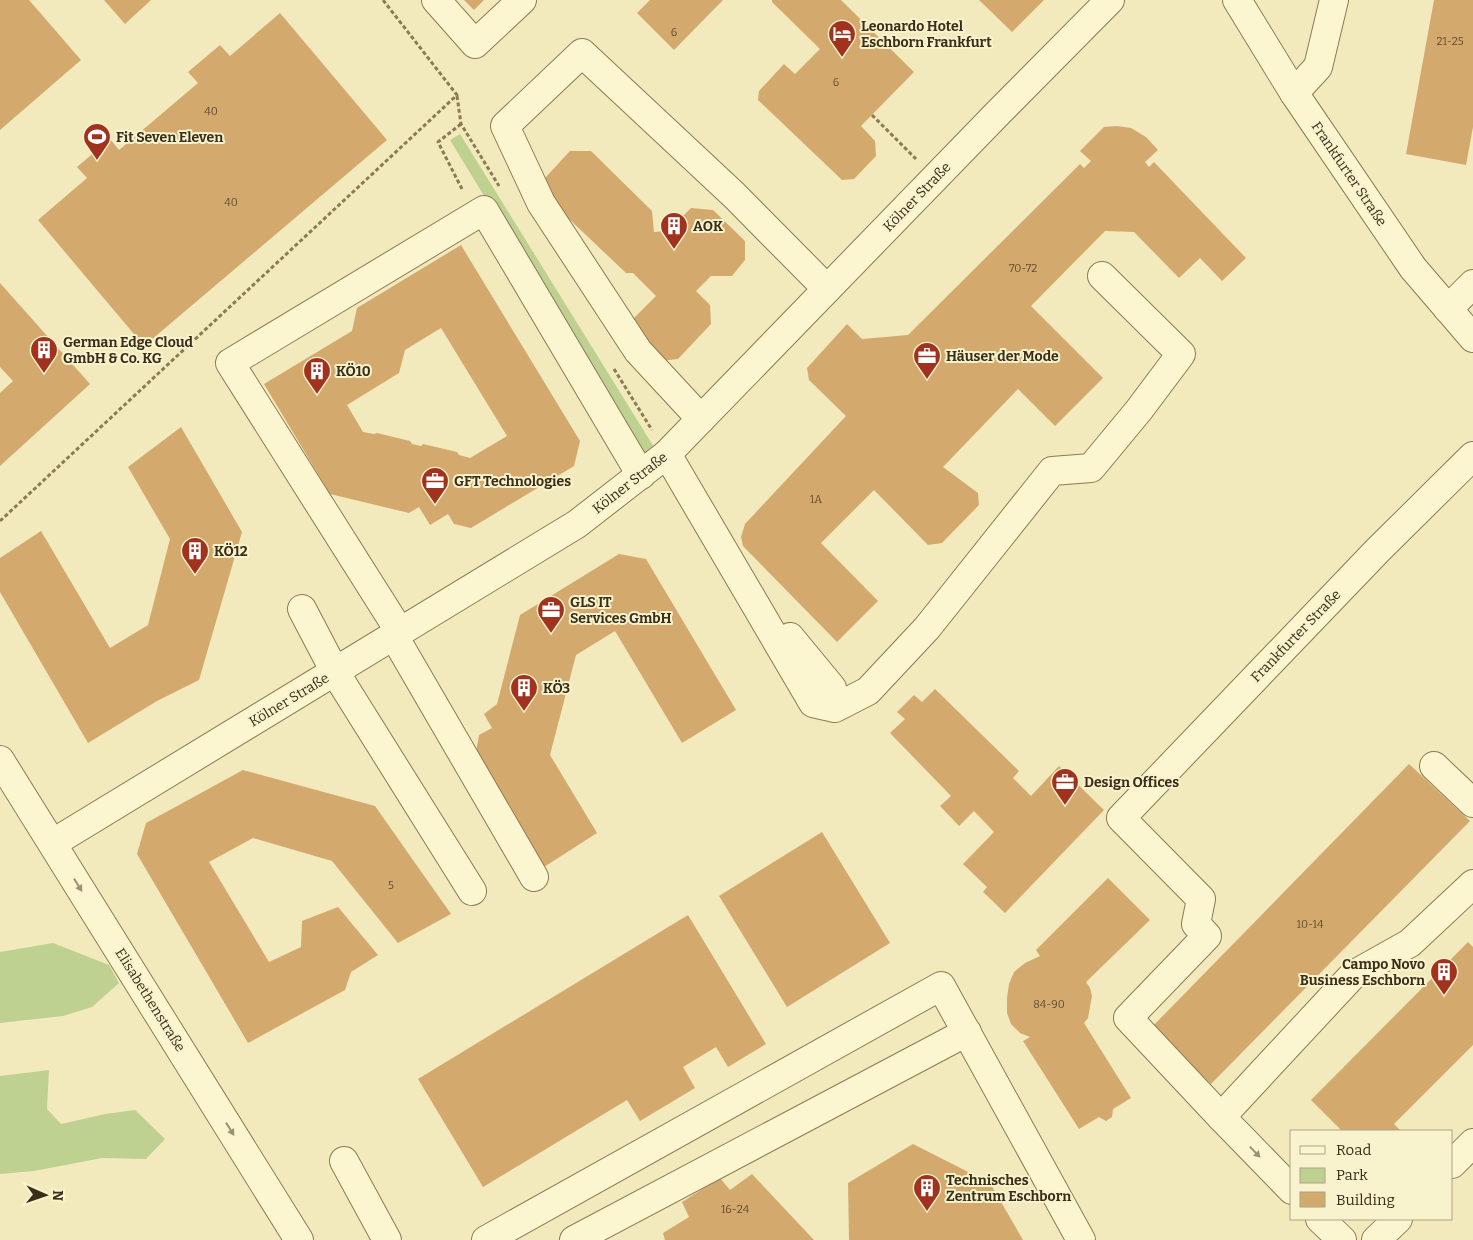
<svg xmlns="http://www.w3.org/2000/svg" width="1473" height="1240" viewBox="0 0 1473 1240" font-family="Bitter,serif">
<style>
.green{fill:#bfd190}
.building{fill:#d4a96e;fill-rule:evenodd}
.lines{fill:none;stroke-linecap:round;stroke-linejoin:round}
.minor-casing{stroke:#8b7a54;stroke-width:30}
.path{stroke:#8b7a54;stroke-width:3;stroke-dasharray:4 2.5;stroke-linecap:butt}
.minor{stroke:#fcf6d0;stroke-width:28}
.oneway{fill:#9a9275}
.labels{text-anchor:middle;dominant-baseline:central;stroke-width:4;stroke-linejoin:round;paint-order:stroke}
.number-label{font-size:11px;fill:#604d2f}
.poi-label{font-size:14px;font-weight:bold;fill:#392e1a;stroke:#f9f3cd;text-anchor:start}
.street-label{font-size:14px;fill:#392e1a;stroke:#f9f3cd}
</style>
<rect width="100%" height="100%" fill="#f2eabd"/>
<g class="green">
<polygon points="460,134 657,452 645,460 450,140"/>
<polygon points="53,943 109,965 119,983 92,1007 63,1016 0,1023 0,952"/>
<polygon points="49,1070 47,1109 61,1124 105,1114 135,1110 165,1139 146,1159 102,1158 34,1171 0,1174 0,1076"/>
</g>
<g class="building">
<polygon points="0,0 29,0 81,60 0,130"/>
<polygon points="104,0 151,0 125,24"/>
<polygon points="464,0 484,0 474,10"/>
<polygon points="650,0 723,0 674,50 637,13"/>
<polygon points="772,0 841,0 914,72 861,126 875,141 876,156 854,179 842,180 758,100 759,91 784,64 795,74 820,49 772,2"/>
<polygon points="979,0 1044,0 1012,32"/>
<polygon points="1434,0 1473,0 1473,127 1466,165 1406,154"/>
<polygon points="280,13 387,140 144,346 38,220 87,178 77,167 110,139 119,150 198,83 188,72 220,45 230,56"/>
<polygon points="1117,126 1131,128 1146,137 1158,150 1145,162 1149,167 1154,162 1246,258 1222,281 1200,258 1179,278 1134,232 1105,231 1031,306 1103,378 1055,426 1018,389 943,467 978,493 979,505 942,543 928,545 874,490 821,543 878,601 837,642 743,546 741,537 745,524 846,416 809,380 807,368 847,324 862,339 908,335 1080,164 1084,168 1091,161 1080,151 1104,127"/>
<polygon points="570,151 591,151 652,211 654,232 668,231 691,208 713,210 745,241 745,260 732,276 711,276 696,291 710,305 711,324 678,359 660,361 633,337 634,318 656,296 633,273 626,273 546,197 545,178"/>
<path d="M 461,245 L 580,441 L 574,466 L 471,528 L 454,524 L 448,514 L 430,525 L 419,507 L 409,513 L 330,494 L 264,384 L 352,331 L 357,308 ZM 441,328 L 507,436 L 470,458 L 459,455 L 457,452 L 423,444 L 421,446 L 412,444 L 410,441 L 377,433 L 374,434 L 363,432 L 347,405 L 399,373 L 405,350 Z"/>
<polygon points="0,283 90,384 0,466 0,393 13,381 0,367"/>
<polygon points="181,427 242,532 199,680 157,701 88,743 0,592 0,558 41,531 110,648 148,625 170,539 128,467"/>
<polygon points="619,554 646,559 736,710 682,743 615,631 576,655 550,755 597,833 544,867 476,752 479,735 492,728 484,714 497,704 520,615"/>
<polygon points="935,689 1019,771 1013,778 1031,796 1059,766 1104,810 1005,913 983,892 987,887 963,864 994,832 974,811 959,826 940,806 951,796 890,733 905,719 897,712 914,695 922,702"/>
<polygon points="1409,764 1470,821 1211,1084 1151,1028"/>
<polygon points="243,770 375,806 451,914 398,943 332,861 253,838 209,862 269,962 301,947 302,921 338,907 378,955 351,972 345,990 248,1043 137,854 146,823"/>
<polygon points="822,832 890,943 787,1007 719,896"/>
<polygon points="1108,878 1150,920 1086,982 1090,988 1092,996 1088,1018 1084,1023 1131,1098 1113,1109 1112,1117 1106,1121 1099,1117 1079,1129 1023,1041 1030,1037 1020,1033 1011,1024 1007,1013 1007,998 1009,984 1014,972 1025,963 1040,956 1036,950"/>
<polygon points="688,915 766,1044 728,1067 716,1047 683,1067 695,1088 640,1121 627,1100 483,1187 418,1079"/>
<polygon points="1468,942 1473,947 1473,1045 1394,1124 1401,1131 1342,1131 1311,1100"/>
<polygon points="913,1144 990,1183 1023,1240 849,1240 848,1183"/>
<polygon points="752,1174 814,1240 665,1240 663,1233 689,1217 682,1202 720,1178 730,1190"/>
</g>
<g class="lines">
<defs>
<g id="minor">
<polyline points="436,0 475,44 522,0"/>
<polyline points="1237,0 1294,93 1413,268 1473,338"/>
<polyline points="1294,93 1318,67 1334,0"/>
<polyline points="1448,309 1473,284"/>
<polyline points="701,419 638,351 541,203 505,126 582,53 734,195 827,289"/>
<polyline points="667,454 813,703 835,708 868,691 927,628 1052,471 1091,468 1139,410 1181,354 1102,276"/>
<polyline points="302,609 335,672 472,891"/>
<polyline points="400,632 230,363 484,210 641,475"/>
<polyline points="394,636 534,877"/>
<polyline points="790,637 832,688"/>
<polyline points="0,760 299,1240"/>
<polyline points="1434,766 1473,803"/>
<polyline points="53,843 577,524 667,454 998,113 1110,0"/>
<polyline points="1221,1117 1353,975 1410,943 1473,884"/>
<polyline points="344,1161 387,1240"/>
<polyline points="1452,1164 1473,1143"/>
<polyline points="1292,1190 1221,1117 1128,1018 1207,936 1196,924 1201,899 1121,818 1378,550 1473,456"/>
<polyline points="1320,1219 1342,1240"/>
<polyline points="486,1240 941,986 1081,1240"/>
<polyline points="574,1240 967,1032"/>
<polyline points="1376,1240 1398,1219"/>
</g>
</defs>
<use href="#minor" class="minor-casing"/>
<g class="path">
<polyline points="457,96 461,124 499,186"/>
<polyline points="872,115 916,159"/>
<polyline points="461,124 438,142 463,191"/>
<polyline points="614,369 652,430"/>
<polyline points="0,521 457,95 383,0"/>
</g>
<use href="#minor" class="minor"/>
</g>
<defs><path id="oneway-solid" d="M-6-.8H1V-3.2L6.5 0L1 3.2V.8H-6Z" transform="scale(1.25)"/></defs>
<g class="oneway">
<use href="#oneway-solid" transform="translate(78 885) rotate(58)"/>
<use href="#oneway-solid" transform="translate(230 1129) rotate(58)"/>
<use href="#oneway-solid" transform="translate(1255 1152) rotate(46)"/>
</g>
<defs>
<symbol id="hotel-pin" viewBox="-11 -11 22 30"><path d="M0 17L-7.5 6A9.5 9.5 0 1 1 7.5 6Z" fill="#a0321e" stroke="#f9f3cd"/><path d="M-6-4.5h1.5V1H6V5H4.5V3h-9V5H-6ZM-4 0a1.8 1.8 0 1 1 3.6 0ZM.5 0V-2.5h3Q6-2.5 6 0Z" fill="#fff"/></symbol>
<symbol id="stadium-pin" viewBox="-11 -11 22 30"><path d="M0 17L-7.5 6A9.5 9.5 0 1 1 7.5 6Z" fill="#a0321e" stroke="#f9f3cd"/><path d="M0-5a6.5 5 0 1 0 0 10a6.5 5 0 1 0 0-10ZM-3.5-1.8h7v3.6h-7Z" fill="#fff"/></symbol>
<symbol id="building-pin" viewBox="-11 -11 22 30"><path d="M0 17L-7.5 6A9.5 9.5 0 1 1 7.5 6Z" fill="#a0321e" stroke="#f9f3cd"/><path d="M-4-6H4V6H1V3H-1V6H-4ZM-2.5-4.3h1.7v1.8h-1.7ZM.8-4.3h1.7v1.8H.8ZM-2.5-1h1.7V.8h-1.7ZM.8-1h1.7V.8H.8Z" fill="#fff"/></symbol>
<symbol id="office-pin" viewBox="-11 -11 22 30"><path d="M0 17L-7.5 6A9.5 9.5 0 1 1 7.5 6Z" fill="#a0321e" stroke="#f9f3cd"/><path d="M-6-3h4V-5.5h4V-3h4V5H-6ZM-1-4.5V-3h2v-1.5ZM-6 0V1H6V0Z" fill="#fff"/></symbol>
</defs>
<g fill-rule="evenodd">
<use href="#hotel-pin" x="826" y="18" width="32" height="43"/>
<use href="#stadium-pin" x="81" y="121" width="32" height="43"/>
<use href="#building-pin" x="658" y="210" width="32" height="43"/>
<use href="#building-pin" x="28" y="334" width="32" height="43"/>
<use href="#office-pin" x="911" y="340" width="32" height="43"/>
<use href="#building-pin" x="301" y="355" width="32" height="43"/>
<use href="#office-pin" x="419" y="465" width="32" height="43"/>
<use href="#building-pin" x="179" y="535" width="32" height="43"/>
<use href="#office-pin" x="535" y="594" width="32" height="43"/>
<use href="#building-pin" x="508" y="672" width="32" height="43"/>
<use href="#office-pin" x="1049" y="766" width="32" height="43"/>
<use href="#building-pin" x="1428" y="956" width="32" height="43"/>
<use href="#building-pin" x="911" y="1172" width="32" height="43"/>
</g>
<g class="labels">
<g class="number-label">
<text x="674" y="32">6</text>
<text x="1450" y="41">21-25</text>
<text x="836" y="82">6</text>
<text x="211" y="111">40</text>
<text x="231" y="202">40</text>
<text x="1023" y="268">70-72</text>
<text x="816" y="499">1A</text>
<text x="391" y="885">5</text>
<text x="1310" y="924">10-14</text>
<text x="1049" y="1004">84-90</text>
<text x="735" y="1209">16-24</text>
</g>
<g class="poi-label">
<text x="861" y="26">Leonardo Hotel<tspan x="861" dy="16">Eschborn Frankfurt</tspan></text>
<text x="116" y="137">Fit Seven Eleven</text>
<text x="693" y="226">AOK</text>
<text x="63" y="342">German Edge Cloud<tspan x="63" dy="16">GmbH &amp; Co. KG</tspan></text>
<text x="946" y="356">Häuser der Mode</text>
<text x="336" y="371">KÖ10</text>
<text x="454" y="481">GFT Technologies</text>
<text x="214" y="551">KÖ12</text>
<text x="570" y="602">GLS IT<tspan x="570" dy="16">Services GmbH</tspan></text>
<text x="543" y="688">KÖ3</text>
<text x="1084" y="782">Design Offices</text>
<text x="1425" y="964" text-anchor="end">Campo Novo<tspan x="1425" dy="16">Business Eschborn</tspan></text>
<text x="946" y="1180">Technisches<tspan x="946" dy="16">Zentrum Eschborn</tspan></text>
</g>
<g class="street-label">
<text transform="translate(1349 174) rotate(56)">Frankfurter Straße</text>
<text transform="translate(917 197) rotate(-46)">Kölner Straße</text>
<text transform="translate(630 483) rotate(-38)">Kölner Straße</text>
<text transform="translate(1296 636) rotate(-46)">Frankfurter Straße</text>
<text transform="translate(289 700) rotate(-31)">Kölner Straße</text>
<text transform="translate(150 1000) rotate(58)">Elisabethenstraße</text>
</g>
</g>
<rect x="1290" y="1130" width="162" height="90" fill="#f9f3cd" stroke="#aca485"/>
<rect x="1300" y="1146" width="25" height="8" fill="#fcf6d0" stroke="#aca485"/>
<text x="1336" y="1155" font-size="15" fill="#392e1a">Road</text>
<rect x="1300" y="1168" width="25" height="15" fill="#bfd190" stroke="#aca485"/>
<text x="1336" y="1180" font-size="15" fill="#392e1a">Park</text>
<rect x="1300" y="1192" width="25" height="15" fill="#d4a96e" stroke="#aca485"/>
<text x="1336" y="1205" font-size="15" fill="#392e1a">Building</text>
<g transform="translate(45 1195) rotate(92)" stroke="#f9f3cd" stroke-width="4" paint-order="stroke">
<path d="M0-4L9 19L0 12L-9 19Z" fill="#392e1a"/>
<text y="-8" font-size="14" font-weight="bold" text-anchor="middle" fill="#392e1a">N</text>
</g>
</svg>
